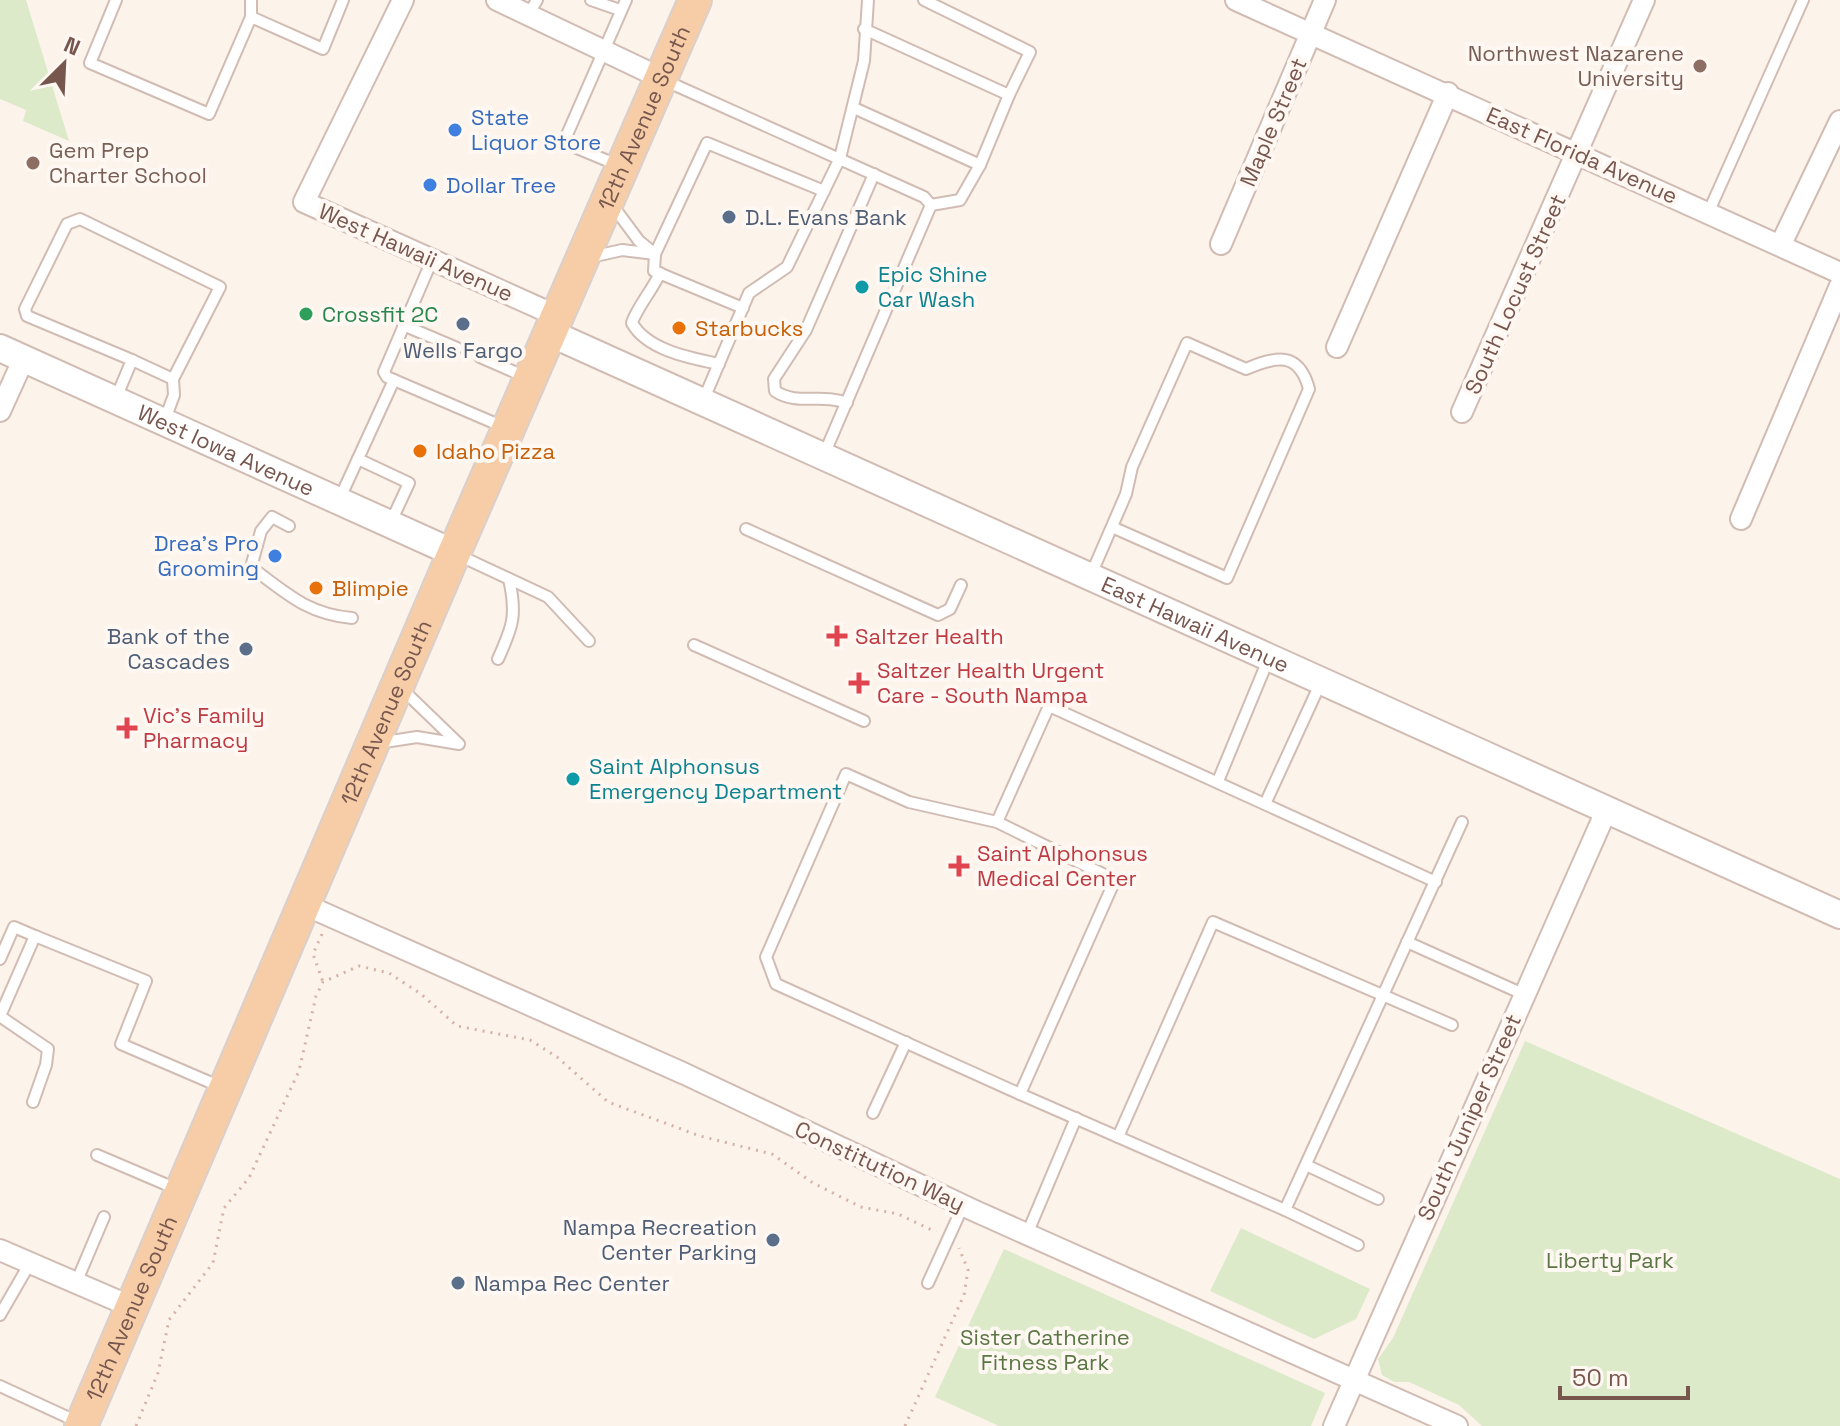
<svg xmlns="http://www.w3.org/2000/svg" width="1840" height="1426" viewBox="0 0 1840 1426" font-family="'Space Grotesk',sans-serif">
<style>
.green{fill:#dceac9}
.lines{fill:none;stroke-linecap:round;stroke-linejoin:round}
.service-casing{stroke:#d1bcb3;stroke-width:14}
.minor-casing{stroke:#d1bcb3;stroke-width:24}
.tertiary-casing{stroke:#d1bcb3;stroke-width:30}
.primary-casing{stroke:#d9d0cd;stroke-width:36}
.path{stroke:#d6b1a6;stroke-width:3;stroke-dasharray:2 6;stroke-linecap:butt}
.service{stroke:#fff;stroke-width:10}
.minor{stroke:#fff;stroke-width:20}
.tertiary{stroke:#fff;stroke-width:26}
.primary{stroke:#f7cda7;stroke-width:32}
.education-dot{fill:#8d6e63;stroke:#fef7f2;stroke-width:3}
.shop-dot{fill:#3f7fe0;stroke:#fef7f2;stroke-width:3}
.service-dot{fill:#5c6f8a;stroke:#fef7f2;stroke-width:3}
.culture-dot{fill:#0f9aa8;stroke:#fef7f2;stroke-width:3}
.leisure-dot{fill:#2e9e5b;stroke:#fef7f2;stroke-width:3}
.food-dot{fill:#e8710a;stroke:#fef7f2;stroke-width:3}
.health-dot{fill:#e0444e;stroke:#fef7f2;stroke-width:3}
.labels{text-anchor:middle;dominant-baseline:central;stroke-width:8;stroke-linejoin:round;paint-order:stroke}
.education-label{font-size:22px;fill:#785e54;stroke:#fef7f2;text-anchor:end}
.shop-label{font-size:22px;fill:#366cbe;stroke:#fef7f2;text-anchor:start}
.street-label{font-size:22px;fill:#77564e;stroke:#fef7f2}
.service-label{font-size:22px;fill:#4e5e75;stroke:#fef7f2;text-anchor:start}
.culture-label{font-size:22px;fill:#0d838f;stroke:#fef7f2;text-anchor:start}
.leisure-label{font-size:22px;fill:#27864d;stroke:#fef7f2;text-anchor:start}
.food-label{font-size:22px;fill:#c56008;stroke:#fef7f2;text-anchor:start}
.health-label{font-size:22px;fill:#be3a42;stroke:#fef7f2;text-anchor:start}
.park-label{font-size:22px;fill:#5a7644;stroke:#fef7f2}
</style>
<rect width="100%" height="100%" fill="#fcf3eb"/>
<g class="green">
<polygon points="0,0 26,0 69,141 23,121 26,110 0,99"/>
<polygon points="1525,1041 1840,1179 1840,1426 1482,1426 1459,1405 1409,1382 1394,1382 1382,1375 1378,1359 1393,1338"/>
<polygon points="1241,1228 1370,1289 1356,1319 1314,1339 1210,1291"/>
<polygon points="1004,1249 1325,1393 1311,1426 999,1426 935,1397"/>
</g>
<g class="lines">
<defs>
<g id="service">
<polyline points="116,0 90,63 209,114 251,17 251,0"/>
<polyline points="591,0 620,10"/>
<polyline points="528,15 537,0"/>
<polyline points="251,17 323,49 343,0"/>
<polyline points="864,29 1009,95 1030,52 924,0"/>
<polyline points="666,81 924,197 931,205 823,457"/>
<polyline points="854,108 980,165 1009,95"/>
<polyline points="620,166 572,146 566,137 626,0"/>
<polyline points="931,205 960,200 980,165"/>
<polyline points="1709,211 1803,0"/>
<polyline points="591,257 622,250 655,254 639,241 613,206"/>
<polyline points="432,260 384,372 387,377 506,428"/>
<path d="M 660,273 C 653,289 636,309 632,323 C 647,350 690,358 719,364"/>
<polyline points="743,308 654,271 655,254 707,143 824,191"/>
<polyline points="403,325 457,348"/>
<polyline points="480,357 526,377"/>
<polyline points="132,360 173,379"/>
<polyline points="116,398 132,360 27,316 25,309 67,224 80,219 220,287 173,379 174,395 164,422"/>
<polyline points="703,401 749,293 787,267 840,158 864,61 868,0"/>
<path d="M 847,403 C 822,393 797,406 775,391 L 774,379 L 806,330 L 874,174"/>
<polyline points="358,459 409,483 390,524"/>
<polyline points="340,498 394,380"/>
<path d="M 289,526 L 272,517 L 261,531 L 251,567 C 286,593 307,614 352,618"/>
<polyline points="746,529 938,615 950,609 961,585"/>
<polyline points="456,554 548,597 589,641"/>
<path d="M 1090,577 L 1126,494 L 1132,467 L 1187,343 L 1246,369 C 1276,356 1299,351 1309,389 L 1227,578 L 1112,527"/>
<polyline points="694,645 864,721"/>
<path d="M 498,659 C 513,626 517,615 509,579"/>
<polyline points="378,743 417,737 459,744 401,688"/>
<polyline points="1218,781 1268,660"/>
<polyline points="1265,804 1321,682"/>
<polyline points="997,822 1115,880 1020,1094 776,984 766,957 846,774 909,802 997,822 1049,706 1436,882"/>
<polyline points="1407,942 1523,994"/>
<polyline points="0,959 14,927 35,936"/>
<polyline points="0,1016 35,936 146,981 121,1044 221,1087"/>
<polyline points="1,1017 48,1049 46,1065 33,1102"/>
<polyline points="1020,1094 1285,1210 1462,822"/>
<polyline points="873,1113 906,1042"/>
<polyline points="1118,1137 1213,922 1452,1025"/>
<polyline points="97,1155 179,1190"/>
<polyline points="1306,1165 1378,1199"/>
<polyline points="1285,1210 1358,1245"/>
<polyline points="1027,1234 1076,1118"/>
<polyline points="76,1283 104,1217"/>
<polyline points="928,1283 963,1206"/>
<polyline points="0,1315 30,1263"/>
<polyline points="0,1386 78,1422"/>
</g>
<g id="minor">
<polyline points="403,0 304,202 557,316"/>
<polyline points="497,0 661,78"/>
<polyline points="1236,0 1840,273"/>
<polyline points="1221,244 1325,0"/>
<polyline points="1781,244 1840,121"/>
<polyline points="1337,347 1448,93"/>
<polyline points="0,411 24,358"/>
<polyline points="1462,412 1644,0"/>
<polyline points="1741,519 1840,286"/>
<polyline points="303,904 685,1074 975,1211 1457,1426"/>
<polyline points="0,1250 132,1307"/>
<polyline points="1334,1426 1607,809"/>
</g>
<g id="tertiary">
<path id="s1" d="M 550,333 L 1840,915"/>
<path id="s2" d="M 0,348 L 454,553"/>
</g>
<g id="primary">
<path id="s3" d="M 81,1426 L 454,553 L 695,0"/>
</g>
</defs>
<use href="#service" class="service-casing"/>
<use href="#minor" class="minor-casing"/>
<use href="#tertiary" class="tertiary-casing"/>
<use href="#primary" class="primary-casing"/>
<g class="path">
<polyline points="322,934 313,954 323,982"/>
<polyline points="136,1426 158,1373 169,1320 213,1263 224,1208 249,1178 299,1071 316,996 323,982 359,966 389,973 421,994 457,1026 530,1040 557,1057 608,1102 700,1136 772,1154 813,1183 861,1207 898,1214 936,1232"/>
<polyline points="905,1426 964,1295 968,1270 959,1248"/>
</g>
<use href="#service" class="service"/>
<use href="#minor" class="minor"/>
<use href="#tertiary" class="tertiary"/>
<use href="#primary" class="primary"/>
</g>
<g class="education-dot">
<circle cx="1700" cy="66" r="8"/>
<circle cx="33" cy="163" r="8"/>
</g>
<g class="shop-dot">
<circle cx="455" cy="130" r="8"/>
<circle cx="430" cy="185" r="8"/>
<circle cx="275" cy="556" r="8"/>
</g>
<g class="service-dot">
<circle cx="729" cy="217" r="8"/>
<circle cx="463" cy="324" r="8"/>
<circle cx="246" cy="649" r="8"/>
<circle cx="773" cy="1240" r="8"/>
<circle cx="458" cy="1283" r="8"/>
</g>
<g class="culture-dot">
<circle cx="862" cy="287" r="8"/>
<circle cx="573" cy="779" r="8"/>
</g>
<circle class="leisure-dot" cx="306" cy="314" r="8"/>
<g class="food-dot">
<circle cx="679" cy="328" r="8"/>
<circle cx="420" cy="451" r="8"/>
<circle cx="316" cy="588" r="8"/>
</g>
<g class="health-dot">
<path d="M833 624h8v8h8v8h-8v8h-8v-8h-8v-8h8z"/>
<path d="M855 671h8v8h8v8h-8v8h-8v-8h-8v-8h8z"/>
<path d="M123 716h8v8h8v8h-8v8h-8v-8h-8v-8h8z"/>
<path d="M955 854h8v8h8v8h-8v8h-8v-8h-8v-8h8z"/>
</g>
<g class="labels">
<g class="education-label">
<text x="1684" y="53">Northwest Nazarene<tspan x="1684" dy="25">University</tspan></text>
<text x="49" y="150" text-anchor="start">Gem Prep<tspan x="49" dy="25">Charter School</tspan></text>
</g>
<g class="shop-label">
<text x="471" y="117">State<tspan x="471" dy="25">Liquor Store</tspan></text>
<text x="446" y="185">Dollar Tree</text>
<text x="259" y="543" text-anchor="end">Drea's Pro<tspan x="259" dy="25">Grooming</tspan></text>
</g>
<g class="street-label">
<text stroke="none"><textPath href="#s3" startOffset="1424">12th Avenue South</textPath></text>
<text transform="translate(1273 122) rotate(-67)">Maple Street</text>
<text transform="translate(1582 155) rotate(24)">East Florida Avenue</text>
<text transform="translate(416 252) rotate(24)">West Hawaii Avenue</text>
<text transform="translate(1515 294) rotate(-66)">South Locust Street</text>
<text stroke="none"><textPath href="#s2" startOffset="248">West Iowa Avenue</textPath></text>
<text stroke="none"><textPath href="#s1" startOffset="708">East Hawaii Avenue</textPath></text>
<text stroke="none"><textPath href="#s3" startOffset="776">12th Avenue South</textPath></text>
<text transform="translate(1469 1117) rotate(-66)">South Juniper Street</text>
<text transform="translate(880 1166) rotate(25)">Constitution Way</text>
<text stroke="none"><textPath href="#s3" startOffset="128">12th Avenue South</textPath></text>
</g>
<g class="service-label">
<text x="745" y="217">D.L. Evans Bank</text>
<text x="463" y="350" text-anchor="middle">Wells Fargo</text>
<text x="230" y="636" text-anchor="end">Bank of the<tspan x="230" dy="25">Cascades</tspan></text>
<text x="757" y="1227" text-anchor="end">Nampa Recreation<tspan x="757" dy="25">Center Parking</tspan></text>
<text x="474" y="1283">Nampa Rec Center</text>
</g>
<g class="culture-label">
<text x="878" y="274">Epic Shine<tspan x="878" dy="25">Car Wash</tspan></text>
<text x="589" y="766">Saint Alphonsus<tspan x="589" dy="25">Emergency Department</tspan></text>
</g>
<g class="leisure-label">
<text x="322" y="314">Crossfit 2C</text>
</g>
<g class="food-label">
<text x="695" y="328">Starbucks</text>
<text x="436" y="451">Idaho Pizza</text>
<text x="332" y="588">Blimpie</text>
</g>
<g class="health-label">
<text x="855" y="636">Saltzer Health</text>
<text x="877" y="670">Saltzer Health Urgent<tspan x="877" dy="25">Care - South Nampa</tspan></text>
<text x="143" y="715">Vic's Family<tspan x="143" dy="25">Pharmacy</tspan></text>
<text x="977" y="853">Saint Alphonsus<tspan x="977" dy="25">Medical Center</tspan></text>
</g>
<g class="park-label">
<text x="1610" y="1260">Liberty Park</text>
<text x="1045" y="1337">Sister Catherine<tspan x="1045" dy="25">Fitness Park</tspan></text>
</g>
</g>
<g transform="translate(64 64) rotate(24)" stroke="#fef7f2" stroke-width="6" paint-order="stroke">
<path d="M0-6L14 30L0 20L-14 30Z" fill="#77564e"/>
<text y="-12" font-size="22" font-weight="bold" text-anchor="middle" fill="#77564e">N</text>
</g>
<path d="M1560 1386v12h128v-12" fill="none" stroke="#77564e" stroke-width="4"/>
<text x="1572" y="1386" font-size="24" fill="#77564e" stroke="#fef7f2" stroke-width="6" paint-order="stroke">50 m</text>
</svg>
